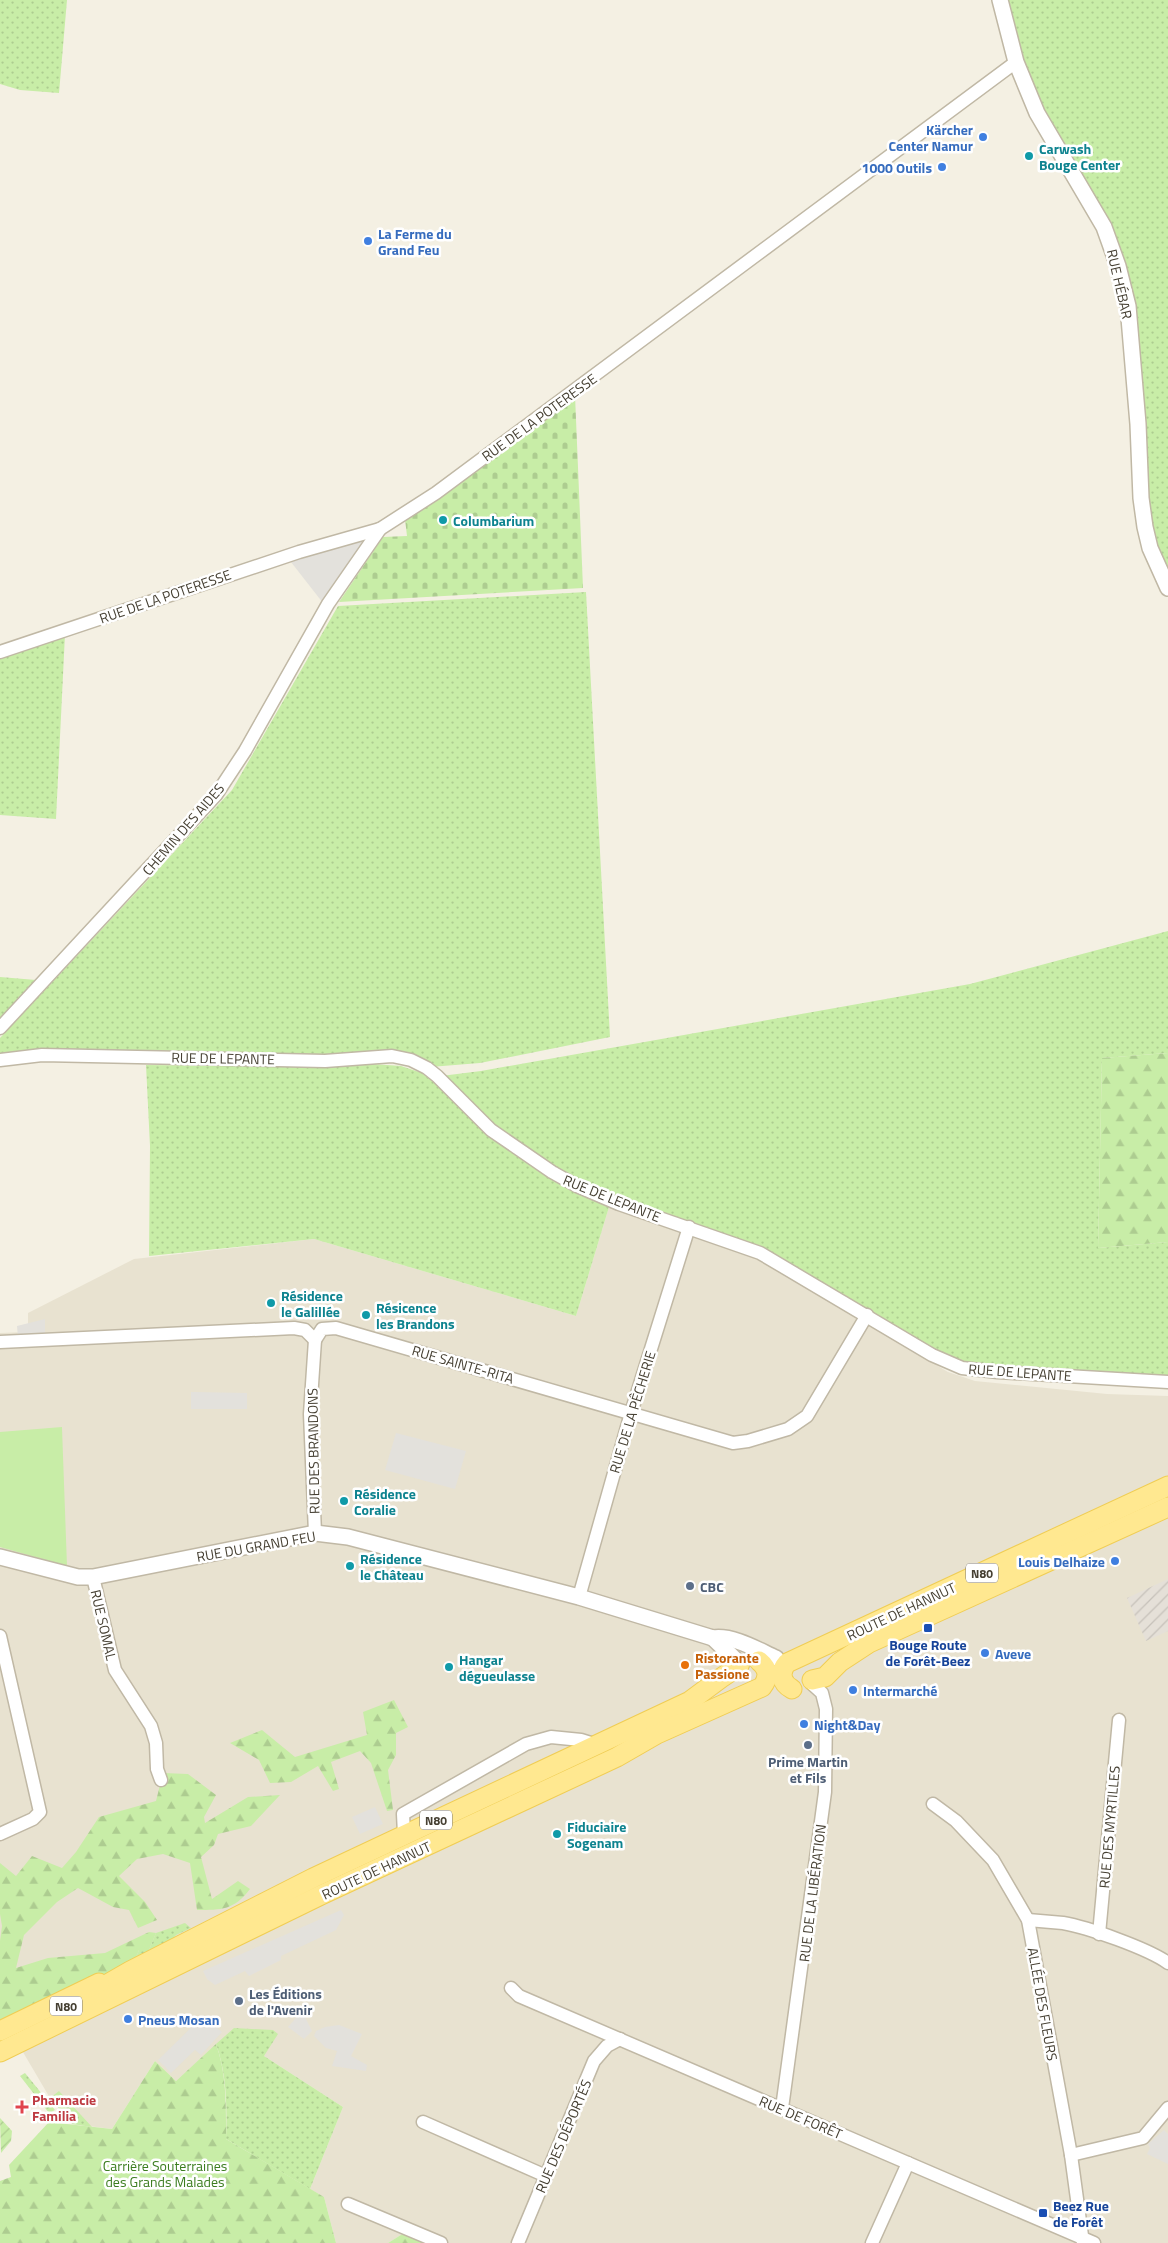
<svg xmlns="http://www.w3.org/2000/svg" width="1168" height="2243" viewBox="0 0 1168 2243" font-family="'Titillium Web',sans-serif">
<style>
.residential{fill:#e8e2d0}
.industrial{fill:url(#industrial-furrows)}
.grass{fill:url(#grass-dots)}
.forest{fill:url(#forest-firs)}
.cemetery{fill:url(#cemetery-stones)}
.park{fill:#c8eda7}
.garden{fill:url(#garden-furrows)}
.parking{fill:#e3e1dc}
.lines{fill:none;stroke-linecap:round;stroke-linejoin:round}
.minor-casing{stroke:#c0b8a5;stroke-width:15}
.tertiary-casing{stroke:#c0b8a5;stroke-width:18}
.primary-casing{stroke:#f0cd54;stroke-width:21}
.minor{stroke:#fff;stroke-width:12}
.tertiary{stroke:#fff;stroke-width:15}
.primary{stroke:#ffe890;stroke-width:19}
.shop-dot{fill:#3f7fe0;stroke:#fff;stroke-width:2}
.culture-dot{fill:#0f9aa8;stroke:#fff;stroke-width:2}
.service-dot{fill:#5c6f8a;stroke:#fff;stroke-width:2}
.transit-dot{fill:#1a4fb4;stroke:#fff;stroke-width:2}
.food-dot{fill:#e8710a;stroke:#fff;stroke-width:2}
.health-dot{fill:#e0444e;stroke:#fff;stroke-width:2}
.labels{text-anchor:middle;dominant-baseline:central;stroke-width:5;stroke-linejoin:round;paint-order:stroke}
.shield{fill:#fff;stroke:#7e7970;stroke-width:1}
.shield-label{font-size:12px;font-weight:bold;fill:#464033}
.shop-label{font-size:14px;font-weight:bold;fill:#366cbe;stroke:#fff;text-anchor:start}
.culture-label{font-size:14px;font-weight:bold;fill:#0d838f;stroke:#fff;text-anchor:start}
.street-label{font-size:14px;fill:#464033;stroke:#fff}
.service-label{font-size:14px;font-weight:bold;fill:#4e5e75;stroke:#fff;text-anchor:start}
.transit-label{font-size:14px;font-weight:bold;fill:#164399;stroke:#fff}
.food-label{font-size:14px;font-weight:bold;fill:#c56008;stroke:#fff;text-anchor:start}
.health-label{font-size:14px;font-weight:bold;fill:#be3a42;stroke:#fff;text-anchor:start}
.park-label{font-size:14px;fill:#3c7d20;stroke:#fff}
</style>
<defs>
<pattern id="industrial-furrows" width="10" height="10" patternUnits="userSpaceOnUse" patternTransform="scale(1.25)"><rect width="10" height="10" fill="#e5e0d8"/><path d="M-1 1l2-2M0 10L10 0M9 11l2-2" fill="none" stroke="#c6c1ba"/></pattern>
<pattern id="grass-dots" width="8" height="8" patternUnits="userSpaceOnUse" patternTransform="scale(1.25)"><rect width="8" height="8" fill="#c8eda7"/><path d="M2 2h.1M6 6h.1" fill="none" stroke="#adcc90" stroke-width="1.8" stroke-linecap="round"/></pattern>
<pattern id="forest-firs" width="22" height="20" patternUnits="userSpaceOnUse" patternTransform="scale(1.25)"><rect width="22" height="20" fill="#c8eda7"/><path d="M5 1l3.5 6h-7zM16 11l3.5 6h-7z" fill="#adcc90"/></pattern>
<pattern id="cemetery-stones" width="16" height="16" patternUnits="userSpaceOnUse" patternTransform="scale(1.25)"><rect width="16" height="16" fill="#c8eda7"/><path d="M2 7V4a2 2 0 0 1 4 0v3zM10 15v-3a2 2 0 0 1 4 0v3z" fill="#adcc90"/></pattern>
<pattern id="garden-furrows" width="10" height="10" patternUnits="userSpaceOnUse" patternTransform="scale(1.25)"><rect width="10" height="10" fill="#c8eda7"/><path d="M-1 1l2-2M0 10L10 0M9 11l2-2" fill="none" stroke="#adcc90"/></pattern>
</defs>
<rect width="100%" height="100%" fill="#f4f0e3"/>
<polygon class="residential" points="609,1207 759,1259 948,1372 975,1381 1107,1394 1168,1396 1168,2243 427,2243 404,2233 388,2243 336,2243 324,2197 310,2189 343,2107 264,2056 226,2036 176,2081 155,2061 112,2129 72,2124 50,2098 0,2013 0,1333 28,1332 28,1313 134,1259 314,1239 576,1316"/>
<polygon class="industrial" points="1168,1579 1168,1631 1146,1641 1127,1598"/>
<g class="grass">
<polygon points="0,0 67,0 59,93 20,90 0,84"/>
<polygon points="1007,0 1168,0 1168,579 1160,561 1148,511 1124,267 1045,116 1022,62"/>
<polygon points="586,592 610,1037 480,1063 430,1067 402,1056 0,1057 0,1038 232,790 338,606"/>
<polygon points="65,634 56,819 0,815 0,657"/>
<polygon points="1168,931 1168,1053 1102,1058 1098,1248 1168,1242 1168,1378 975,1366 949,1360 760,1249 624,1201 565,1173 521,1146 480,1114 441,1076 481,1071 970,984"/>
<polygon points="0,977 36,980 0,1020"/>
<polygon points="373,1064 401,1066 422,1073 436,1084 482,1130 509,1150 583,1196 609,1207 576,1316 314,1239 149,1256 150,1146 146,1065 319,1067"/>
<polygon points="185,1923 191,1928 176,1935 168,1945 135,1960 139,1950 149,1950 156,1933"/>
<path d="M 234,2028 L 273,2030 L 278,2034 L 264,2056 L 343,2107 L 310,2189 L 226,2139 C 227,2108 227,2074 216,2044 Z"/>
<polygon points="25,2073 55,2110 49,2113 20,2076"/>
<polygon points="59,2091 92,2127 72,2124 50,2098"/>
</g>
<g class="forest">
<polygon points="1168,1053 1168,1242 1098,1248 1102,1058"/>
<polygon points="394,1700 408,1727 396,1733 396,1755 388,1770 393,1810 387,1811 371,1763 360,1751 331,1762 339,1789 333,1791 318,1766 291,1782 270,1783 259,1760 230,1743 262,1730 295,1757 367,1735 363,1712"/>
<path d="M 163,1773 L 188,1774 L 216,1795 L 204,1817 L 205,1823 L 248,1797 L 280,1795 L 251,1826 L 218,1834 L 214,1845 L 201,1857 L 212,1899 L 238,1881 L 250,1889 C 234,1910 222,1910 197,1910 L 190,1863 L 163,1854 L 137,1859 L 119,1876 L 145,1902 L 157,1920 L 138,1928 L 129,1910 L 113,1907 L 78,1888 L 57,1902 L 24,1935 L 16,1968 L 48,1958 L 105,1953 L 149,1932 L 156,1933 L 149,1950 L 139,1950 L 135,1960 L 0,2028 L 0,1941 L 2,1926 L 0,1914 L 0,1863 L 16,1876 L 32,1856 L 62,1868 L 76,1852 L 99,1817 L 156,1801 Z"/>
<path d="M 216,2044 C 227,2074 226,2108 226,2139 L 324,2197 L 336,2243 L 0,2243 L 0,2181 L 11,2177 L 9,2165 L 49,2122 L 112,2129 L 155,2061 L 176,2081 Z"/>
<polygon points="404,2233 427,2243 388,2243"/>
</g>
<polygon class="cemetery" points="575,395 583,588 339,602 383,537 407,536 405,519"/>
<polygon class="park" points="62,1427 62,1428 67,1566 0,1547 0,1432"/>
<polygon class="garden" points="0,2118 12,2131 11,2141 1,2153"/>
<g class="parking">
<polygon points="368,536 323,603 291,562"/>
<polygon points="45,1319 45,1336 18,1338 17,1326"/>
<polygon points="191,1392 247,1393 247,1409 191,1409"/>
<polygon points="396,1433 466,1451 455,1489 385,1470"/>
<polygon points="375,1807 383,1824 360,1834 352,1817"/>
<polygon points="341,1910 344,1915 336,1930 281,1956 281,1960 249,1976 245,1971 215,1985 207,1979 203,1971"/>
<polygon points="304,2015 312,2031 304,2039 288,2027 296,2018"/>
<polygon points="203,2016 222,2032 201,2055 195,2050 171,2073 158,2060"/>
<polygon points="339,2025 362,2034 351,2056 367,2065 366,2071 332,2066 337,2051 326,2048 314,2036 316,2031 325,2027"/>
<polygon points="1164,2130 1168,2134 1168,2164 1147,2154 1150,2148 1148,2144"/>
</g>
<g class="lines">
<defs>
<g id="minor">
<polyline points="0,652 299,552 380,529 436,493 1016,62"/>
<polyline points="0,1028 216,795 245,751 328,604 380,529"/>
<polyline points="0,1060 42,1055 325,1061 392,1056 411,1060 427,1068 437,1076 491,1130 552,1172 577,1186 619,1204 760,1253 932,1355 962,1368 998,1372 1168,1382"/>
<polyline points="315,1340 322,1329 336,1328 733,1443 748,1441 788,1429 807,1416 867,1315"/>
<polyline points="315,1340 310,1414 315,1533"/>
<polyline points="0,1342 294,1328 305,1330 315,1340"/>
<polyline points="93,1577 115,1670 151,1726 156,1743 157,1769 161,1780"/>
<polyline points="579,1597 631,1413 689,1227"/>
<polyline points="0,1636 40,1812 33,1819 0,1834"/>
<polyline points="933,1804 956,1821 993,1860 1028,1920 1071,2155 1083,2243"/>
<polyline points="404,1834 403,1814 526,1744 551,1737 581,1740 597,1745"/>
<path d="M 1028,1920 C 1039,1921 1051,1922 1063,1923 C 1087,1927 1149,1949 1168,1963"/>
<polyline points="1099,1934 1119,1720"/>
<polyline points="511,1988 519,1996 1094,2243"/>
<polyline points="782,2108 825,1792 826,1709 822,1693 811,1683"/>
<polyline points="423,2122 546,2176"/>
<polyline points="1071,2155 1143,2138 1168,2108"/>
<polyline points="348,2204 441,2243"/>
<polyline points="518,2243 594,2061 607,2046 620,2039"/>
<polyline points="872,2243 908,2163"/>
</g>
<g id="tertiary">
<polyline points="1000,0 1016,62 1037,113 1104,227 1118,266 1128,306 1138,424 1141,498 1145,527 1150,548 1168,588"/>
<path d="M 0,1557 L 78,1577 L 93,1577 L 315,1533 L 348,1537 L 579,1597 L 713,1638 C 733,1635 758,1650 776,1658"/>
<polyline points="713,1638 741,1665"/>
</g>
<g id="primary">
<polyline points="812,1680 825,1677 840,1662 869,1643 1168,1507"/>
<path d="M 792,1689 C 781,1683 779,1672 787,1663 L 1168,1486"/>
<polyline points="90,1994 130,1971 313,1878 690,1701 721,1678 739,1666"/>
<polyline points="0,2031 99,1983"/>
<path d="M 0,2052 L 321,1895 L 617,1757 L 657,1734 L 762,1687 C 769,1678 769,1669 759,1661"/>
</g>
</defs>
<use href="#minor" class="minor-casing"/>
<use href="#tertiary" class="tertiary-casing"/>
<use href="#primary" class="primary-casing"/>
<use href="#minor" class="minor"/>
<use href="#tertiary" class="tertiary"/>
<use href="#primary" class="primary"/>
</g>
<g class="shop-dot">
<circle cx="983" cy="137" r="5"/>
<circle cx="942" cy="167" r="5"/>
<circle cx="368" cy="241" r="5"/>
<circle cx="1115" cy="1561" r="5"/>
<circle cx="985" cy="1653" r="5"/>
<circle cx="853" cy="1690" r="5"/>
<circle cx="804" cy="1724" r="5"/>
<circle cx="128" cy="2019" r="5"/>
</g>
<g class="culture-dot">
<circle cx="1029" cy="156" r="5"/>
<circle cx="443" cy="520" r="5"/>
<circle cx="271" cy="1303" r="5"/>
<circle cx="366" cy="1315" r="5"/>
<circle cx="344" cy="1501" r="5"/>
<circle cx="350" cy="1566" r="5"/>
<circle cx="449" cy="1667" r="5"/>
<circle cx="557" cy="1834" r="5"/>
</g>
<g class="service-dot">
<circle cx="690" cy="1586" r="5"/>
<circle cx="808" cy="1745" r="5"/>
<circle cx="239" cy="2001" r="5"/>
</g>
<g class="transit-dot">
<rect x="923" y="1623" width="10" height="10" rx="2.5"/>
<rect x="1038" y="2208" width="10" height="10" rx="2.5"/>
</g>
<circle class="food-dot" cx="685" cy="1665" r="5"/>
<path class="health-dot" d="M19.5 2099.5h5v5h5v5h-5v5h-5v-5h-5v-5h5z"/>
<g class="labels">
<g class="shield">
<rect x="966" y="1563.5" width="32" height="19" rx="4"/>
<rect x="420" y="1810.5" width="32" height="19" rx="4"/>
<rect x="50" y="1996.5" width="32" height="19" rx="4"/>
</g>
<g class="shield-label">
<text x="982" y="1573">N80</text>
<text x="436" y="1820">N80</text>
<text x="66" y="2006">N80</text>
</g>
<g class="shop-label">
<text x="973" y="129" text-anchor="end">Kärcher<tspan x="973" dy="16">Center Namur</tspan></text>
<text x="932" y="167" text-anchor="end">1000 Outils</text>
<text x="378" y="233">La Ferme du<tspan x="378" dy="16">Grand Feu</tspan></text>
<text x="1105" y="1561" text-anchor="end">Louis Delhaize</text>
<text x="995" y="1653">Aveve</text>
<text x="863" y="1690">Intermarché</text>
<text x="814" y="1724">Night&amp;Day</text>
<text x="138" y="2019">Pneus Mosan</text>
</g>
<g class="culture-label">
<text x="1039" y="148">Carwash<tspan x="1039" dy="16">Bouge Center</tspan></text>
<text x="453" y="520">Columbarium</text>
<text x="281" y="1295">Résidence<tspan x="281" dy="16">le Galillée</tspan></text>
<text x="376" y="1307">Résicence<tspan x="376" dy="16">les Brandons</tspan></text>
<text x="354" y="1493">Résidence<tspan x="354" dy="16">Coralie</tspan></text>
<text x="360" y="1558">Résidence<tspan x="360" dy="16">le Château</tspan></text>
<text x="459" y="1659">Hangar<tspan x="459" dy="16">dégueulasse</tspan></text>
<text x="567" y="1826">Fiduciaire<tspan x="567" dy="16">Sogenam</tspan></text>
</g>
<g class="street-label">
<text transform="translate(1120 284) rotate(77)">RUE HÉBAR</text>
<text transform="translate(539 417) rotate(-36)">RUE DE LA POTERESSE</text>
<text transform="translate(165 596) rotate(-19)">RUE DE LA POTERESSE</text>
<text transform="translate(183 829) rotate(-49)">CHEMIN DES AIDES</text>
<text transform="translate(223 1058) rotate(1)">RUE DE LEPANTE</text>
<text transform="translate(612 1198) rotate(22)">RUE DE LEPANTE</text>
<text transform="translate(463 1364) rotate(16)">RUE SAINTE-RITA</text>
<text transform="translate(1020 1372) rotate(4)">RUE DE LEPANTE</text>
<text transform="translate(632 1412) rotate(-73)">RUE DE LA PÊCHERIE</text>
<text transform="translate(313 1451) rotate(-91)">RUE DES BRANDONS</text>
<text transform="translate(256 1546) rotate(-10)">RUE DU GRAND FEU</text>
<text transform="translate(901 1611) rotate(-25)">ROUTE DE HANNUT</text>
<text transform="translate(104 1625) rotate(77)">RUE SOMAL</text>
<text transform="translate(1109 1827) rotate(-85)">RUE DES MYRTILLES</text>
<text transform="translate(376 1870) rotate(-25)">ROUTE DE HANNUT</text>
<text transform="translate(812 1893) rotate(-83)">RUE DE LA LIBÉRATION</text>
<text transform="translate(1043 2004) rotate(80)">ALLÉE DES FLEURS</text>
<text transform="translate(801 2117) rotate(23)">RUE DE FORÊT</text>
<text transform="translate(563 2136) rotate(-67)">RUE DES DÉPORTÉS</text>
</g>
<g class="service-label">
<text x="700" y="1586">CBC</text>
<text x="808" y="1761" text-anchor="middle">Prime Martin<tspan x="808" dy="16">et Fils</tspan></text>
<text x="249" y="1993">Les Éditions<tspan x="249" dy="16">de l'Avenir</tspan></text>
</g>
<g class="transit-label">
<text x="928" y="1644">Bouge Route<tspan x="928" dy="16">de Forêt-Beez</tspan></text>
<text x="1053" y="2205" text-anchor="start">Beez Rue<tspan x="1053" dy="16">de Forêt</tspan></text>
</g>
<g class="food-label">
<text x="695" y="1657">Ristorante<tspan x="695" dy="16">Passione</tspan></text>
</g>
<g class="health-label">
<text x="32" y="2099">Pharmacie<tspan x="32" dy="16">Familia</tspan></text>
</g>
<g class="park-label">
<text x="165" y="2165">Carrière Souterraines<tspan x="165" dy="16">des Grands Malades</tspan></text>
</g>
</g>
</svg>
